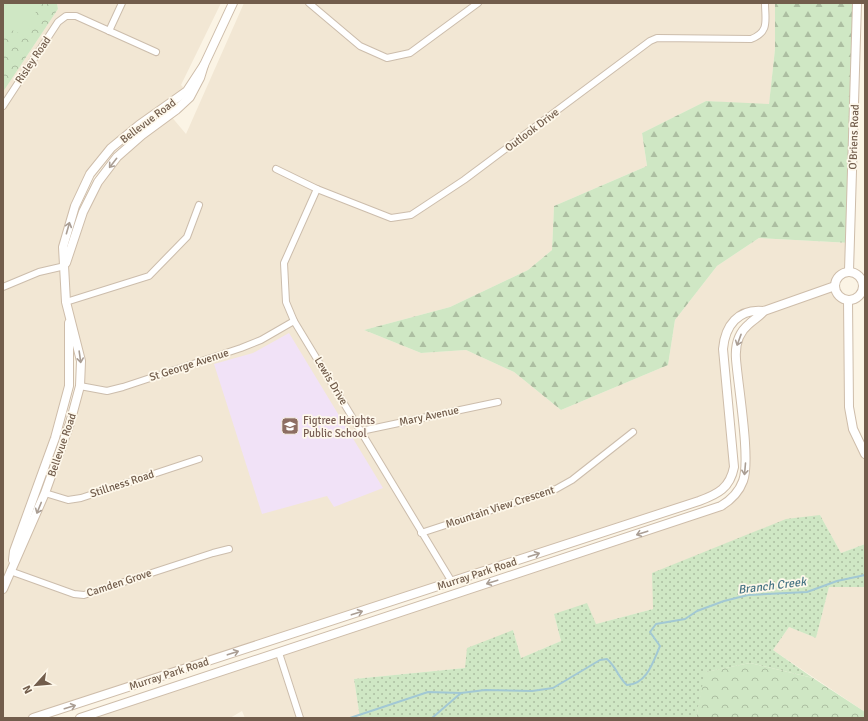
<svg xmlns="http://www.w3.org/2000/svg" width="868" height="721" viewBox="0 0 868 721" font-family="Signika,sans-serif">
<style>
.residential{fill:#f2e7d4;fill-rule:evenodd}
.education{fill:#f1e2f7}
.grass{fill:url(#grass-dots)}
.forest{fill:url(#forest-firs)}
.park{fill:url(#park-crowns)}
.pitch{fill:#cfe7c4}
.lines{fill:none;stroke-linecap:round;stroke-linejoin:round}
.stream{stroke:#a2c8d4;stroke-width:2}
.street-casing{stroke:#ccbdac;stroke-width:8}
.secondary-casing{stroke:#cebdaa;stroke-width:10}
.street{stroke:#fff;stroke-width:6}
.secondary{stroke:#fff;stroke-width:8}
.oneway{stroke:#aa9e94}
.labels{text-anchor:middle;dominant-baseline:central;stroke-width:3.5;stroke-linejoin:round;paint-order:stroke}
.street-label{font-size:11px;fill:#725d4c;stroke:#fef8eb}
.education-label{font-size:11px;fill:#785e54;stroke:#fef8eb;text-anchor:start}
.water-label{font-size:12px;font-style:italic;fill:#477484;stroke:#fef8eb}
</style>
<defs>
<pattern id="grass-dots" width="8" height="8" patternUnits="userSpaceOnUse"><rect width="8" height="8" fill="#cfe7c4"/><path d="M2 2h.1M6 6h.1" fill="none" stroke="#acbea1" stroke-width="1.8" stroke-linecap="round"/></pattern>
<pattern id="forest-firs" width="22" height="20" patternUnits="userSpaceOnUse"><rect width="22" height="20" fill="#cfe7c4"/><path d="M5 1l3.5 6h-7zM16 11l3.5 6h-7z" fill="#acbea1"/></pattern>
<pattern id="park-crowns" width="20" height="18" patternUnits="userSpaceOnUse"><rect width="20" height="18" fill="#cfe7c4"/><path d="M2 6a3 3 0 1 1 6 0M12 15a3 3 0 1 1 6 0" fill="none" stroke="#acbea1"/></pattern>
</defs>
<rect width="100%" height="100%" fill="#fbf4e5"/>
<g class="residential">
<path d="M 57,3 L 221,3 L 181,85 L 187,91 L 139,125 L 90,174 L 63,247 L 65,265 L 83,211 L 117,157 L 170,115 L 186,134 L 244,3 L 775,3 L 775,49 L 769,105 L 706,101 L 642,133 L 647,166 L 554,206 L 552,250 L 528,270 L 450,307 L 364,330 L 421,353 L 466,350 L 514,372 L 561,410 L 668,365 L 675,320 L 717,266 L 759,238 L 851,243 L 851,271 L 835,286 L 848,300 L 849,407 L 865,454 L 865,544 L 841,553 L 820,515 L 653,609 L 596,624 L 554,614 L 561,641 L 521,658 L 513,630 L 465,668 L 354,679 L 360,718 L 245,718 L 242,711 L 230,718 L 80,718 L 721,506 L 743,481 L 737,343 L 763,312 L 743,315 L 726,333 L 734,467 L 719,493 L 33,718 L 3,718 L 3,92 L 58,9 ZM 70,321 L 81,361 L 70,423 L 13,563 L 69,386 Z"/>
<polygon points="829,587 865,587 865,712 773,650 789,627 816,638"/>
</g>
<polygon class="education" points="289,333 383,488 334,507 327,496 262,514 214,364 253,353"/>
<polygon class="grass" points="820,515 841,553 865,544 865,587 829,587 816,638 789,627 773,650 813,678 750,663 706,672 696,718 360,718 354,679 465,668 467,648 513,630 521,658 561,641 554,614 587,603 596,624 653,609 652,573 786,519"/>
<polygon class="forest" points="775,3 857,3 851,243 759,238 717,266 675,320 668,365 561,410 514,372 466,350 421,353 364,330 450,307 528,270 552,250 554,206 647,166 642,133 706,101 769,104 775,49"/>
<g class="park">
<polygon points="3,3 57,3 58,9 3,92"/>
<polygon points="750,663 813,678 865,712 865,718 696,718 705,672"/>
</g>
<polygon class="pitch" points="3,3 40,3 25,36 3,26"/>
<g class="lines">
<g class="stream">
<polyline points="350,718 428,692 461,693"/>
<path d="M 432,718 L 461,693 L 485,690 L 532,691 L 553,688 L 600,660 L 607,659 C 617,668 618,677 627,685 C 647,684 653,662 660,646 L 650,632 L 656,624 L 685,619 L 697,611 L 724,601 L 748,595 L 807,592 L 837,581 L 865,575"/>
</g>
<defs>
<g id="street">
<polyline points="309,3 360,46 387,58 410,53 478,3"/>
<polyline points="109,31 122,3"/>
<polyline points="3,106 58,22 66,16 76,16 156,52"/>
<path d="M 276,169 L 317,189 L 391,218 L 411,215 L 464,180 L 650,41 L 657,38 L 751,39 C 770,32 765,20 765,3"/>
<polyline points="317,189 284,263 286,302 294,321 452,582"/>
<polyline points="3,287 39,272 65,266"/>
<polyline points="66,302 149,276 187,237 199,205"/>
<polyline points="80,386 107,391 123,387 241,348 261,340 294,321"/>
<polyline points="361,431 498,402"/>
<polyline points="45,493 68,500 81,498 199,459"/>
<polyline points="421,533 556,489 572,480 633,432"/>
<polyline points="10,571 74,594 84,595 213,553 229,549"/>
<polyline points="279,653 300,718"/>
</g>
<g id="secondary">
<polyline points="66,263 83,212 98,182 117,157 142,135 176,110 190,97 200,78 204,65 233,3"/>
<polyline points="849,271 857,3"/>
<circle cx="849" cy="286" r="14"/>
<polyline points="848,300 849,407 853,429 865,454"/>
<polyline points="13,560 14,551 55,438 69,386 69,323"/>
<polyline points="3,589 45,493 70,423 80,386 81,361 66,302 63,247 75,206 90,174 111,148 139,125 187,91 204,65"/>
<path d="M 33,718 L 699,501 C 718,494 730,488 734,467 L 723,349 C 725,326 738,308 764,311 L 835,286"/>
<path d="M 80,718 L 721,506 C 731,500 739,492 743,481 C 751,460 738,386 736,359 C 735,346 738,333 749,324 C 754,319 759,317 764,311"/>
</g>
</defs>
<use href="#street" class="street-casing"/>
<use href="#secondary" class="secondary-casing"/>
<use href="#street" class="street"/>
<use href="#secondary" class="secondary"/>
</g>
<defs><path id="oneway-shaft" d="M-6 0H5M1.5-3L5.5 0L1.5 3" fill="none" stroke-width="1.6" stroke-linecap="round" stroke-linejoin="round"/></defs>
<g class="oneway">
<use href="#oneway-shaft" transform="translate(113 163) rotate(128)"/>
<use href="#oneway-shaft" transform="translate(68 228) rotate(-74)"/>
<use href="#oneway-shaft" transform="translate(739 340) rotate(110)"/>
<use href="#oneway-shaft" transform="translate(80 357) rotate(82)"/>
<use href="#oneway-shaft" transform="translate(745 469) rotate(95)"/>
<use href="#oneway-shaft" transform="translate(39 508) rotate(112)"/>
<use href="#oneway-shaft" transform="translate(642 533) rotate(162)"/>
<use href="#oneway-shaft" transform="translate(534 555) rotate(-18)"/>
<use href="#oneway-shaft" transform="translate(492 582) rotate(162)"/>
<use href="#oneway-shaft" transform="translate(357 613) rotate(-18)"/>
<use href="#oneway-shaft" transform="translate(233 653) rotate(-18)"/>
<use href="#oneway-shaft" transform="translate(70 707) rotate(-17)"/>
</g>
<defs>
<symbol id="school-square" viewBox="-11 -11 22 22"><rect x="-9" y="-9" width="18" height="18" rx="4" fill="#8d6e63" stroke="#fef8eb"/><path d="M0-5L7-2L0 1L-7-2ZM-4 1L0 2.5L4 1V4Q0 6-4 4Z" fill="#fff"/></symbol>
</defs>
<g fill-rule="evenodd">
<use href="#school-square" x="280" y="416" width="20" height="20"/>
</g>
<g class="labels">
<g class="street-label">
<text transform="translate(33 60) rotate(-56)">Risley Road</text>
<text transform="translate(148 121) rotate(-37)">Bellevue Road</text>
<text transform="translate(532 130) rotate(-37)">Outlook Drive</text>
<text transform="translate(854 137) rotate(-88)">O'Briens Road</text>
<text transform="translate(189 365) rotate(-18)">St George Avenue</text>
<text transform="translate(331 381) rotate(59)">Lewis Drive</text>
<text transform="translate(429 416) rotate(-12)">Mary Avenue</text>
<text transform="translate(62 445) rotate(-71)">Bellevue Road</text>
<text transform="translate(122 484) rotate(-18)">Stillness Road</text>
<text transform="translate(500 507) rotate(-18)">Mountain View Crescent</text>
<text transform="translate(477 574) rotate(-18)">Murray Park Road</text>
<text transform="translate(119 583) rotate(-18)">Camden Grove</text>
<text transform="translate(169 674) rotate(-18)">Murray Park Road</text>
</g>
<g class="education-label">
<text x="303" y="420">Figtree Heights<tspan x="303" dy="13">Public School</tspan></text>
</g>
<g class="water-label">
<text transform="translate(772 586) rotate(-7)">Branch Creek</text>
</g>
</g>
<rect width="868" height="721" fill="none" stroke="#725d4c" stroke-width="8"/>
<g transform="translate(36 685) rotate(243)" stroke="#fef8eb" stroke-width="3" paint-order="stroke">
<path d="M0-3L7 15L0 10L-7 15Z" fill="#725d4c"/>
<text y="-6" font-size="11" font-weight="bold" text-anchor="middle" fill="#725d4c">N</text>
</g>
</svg>
